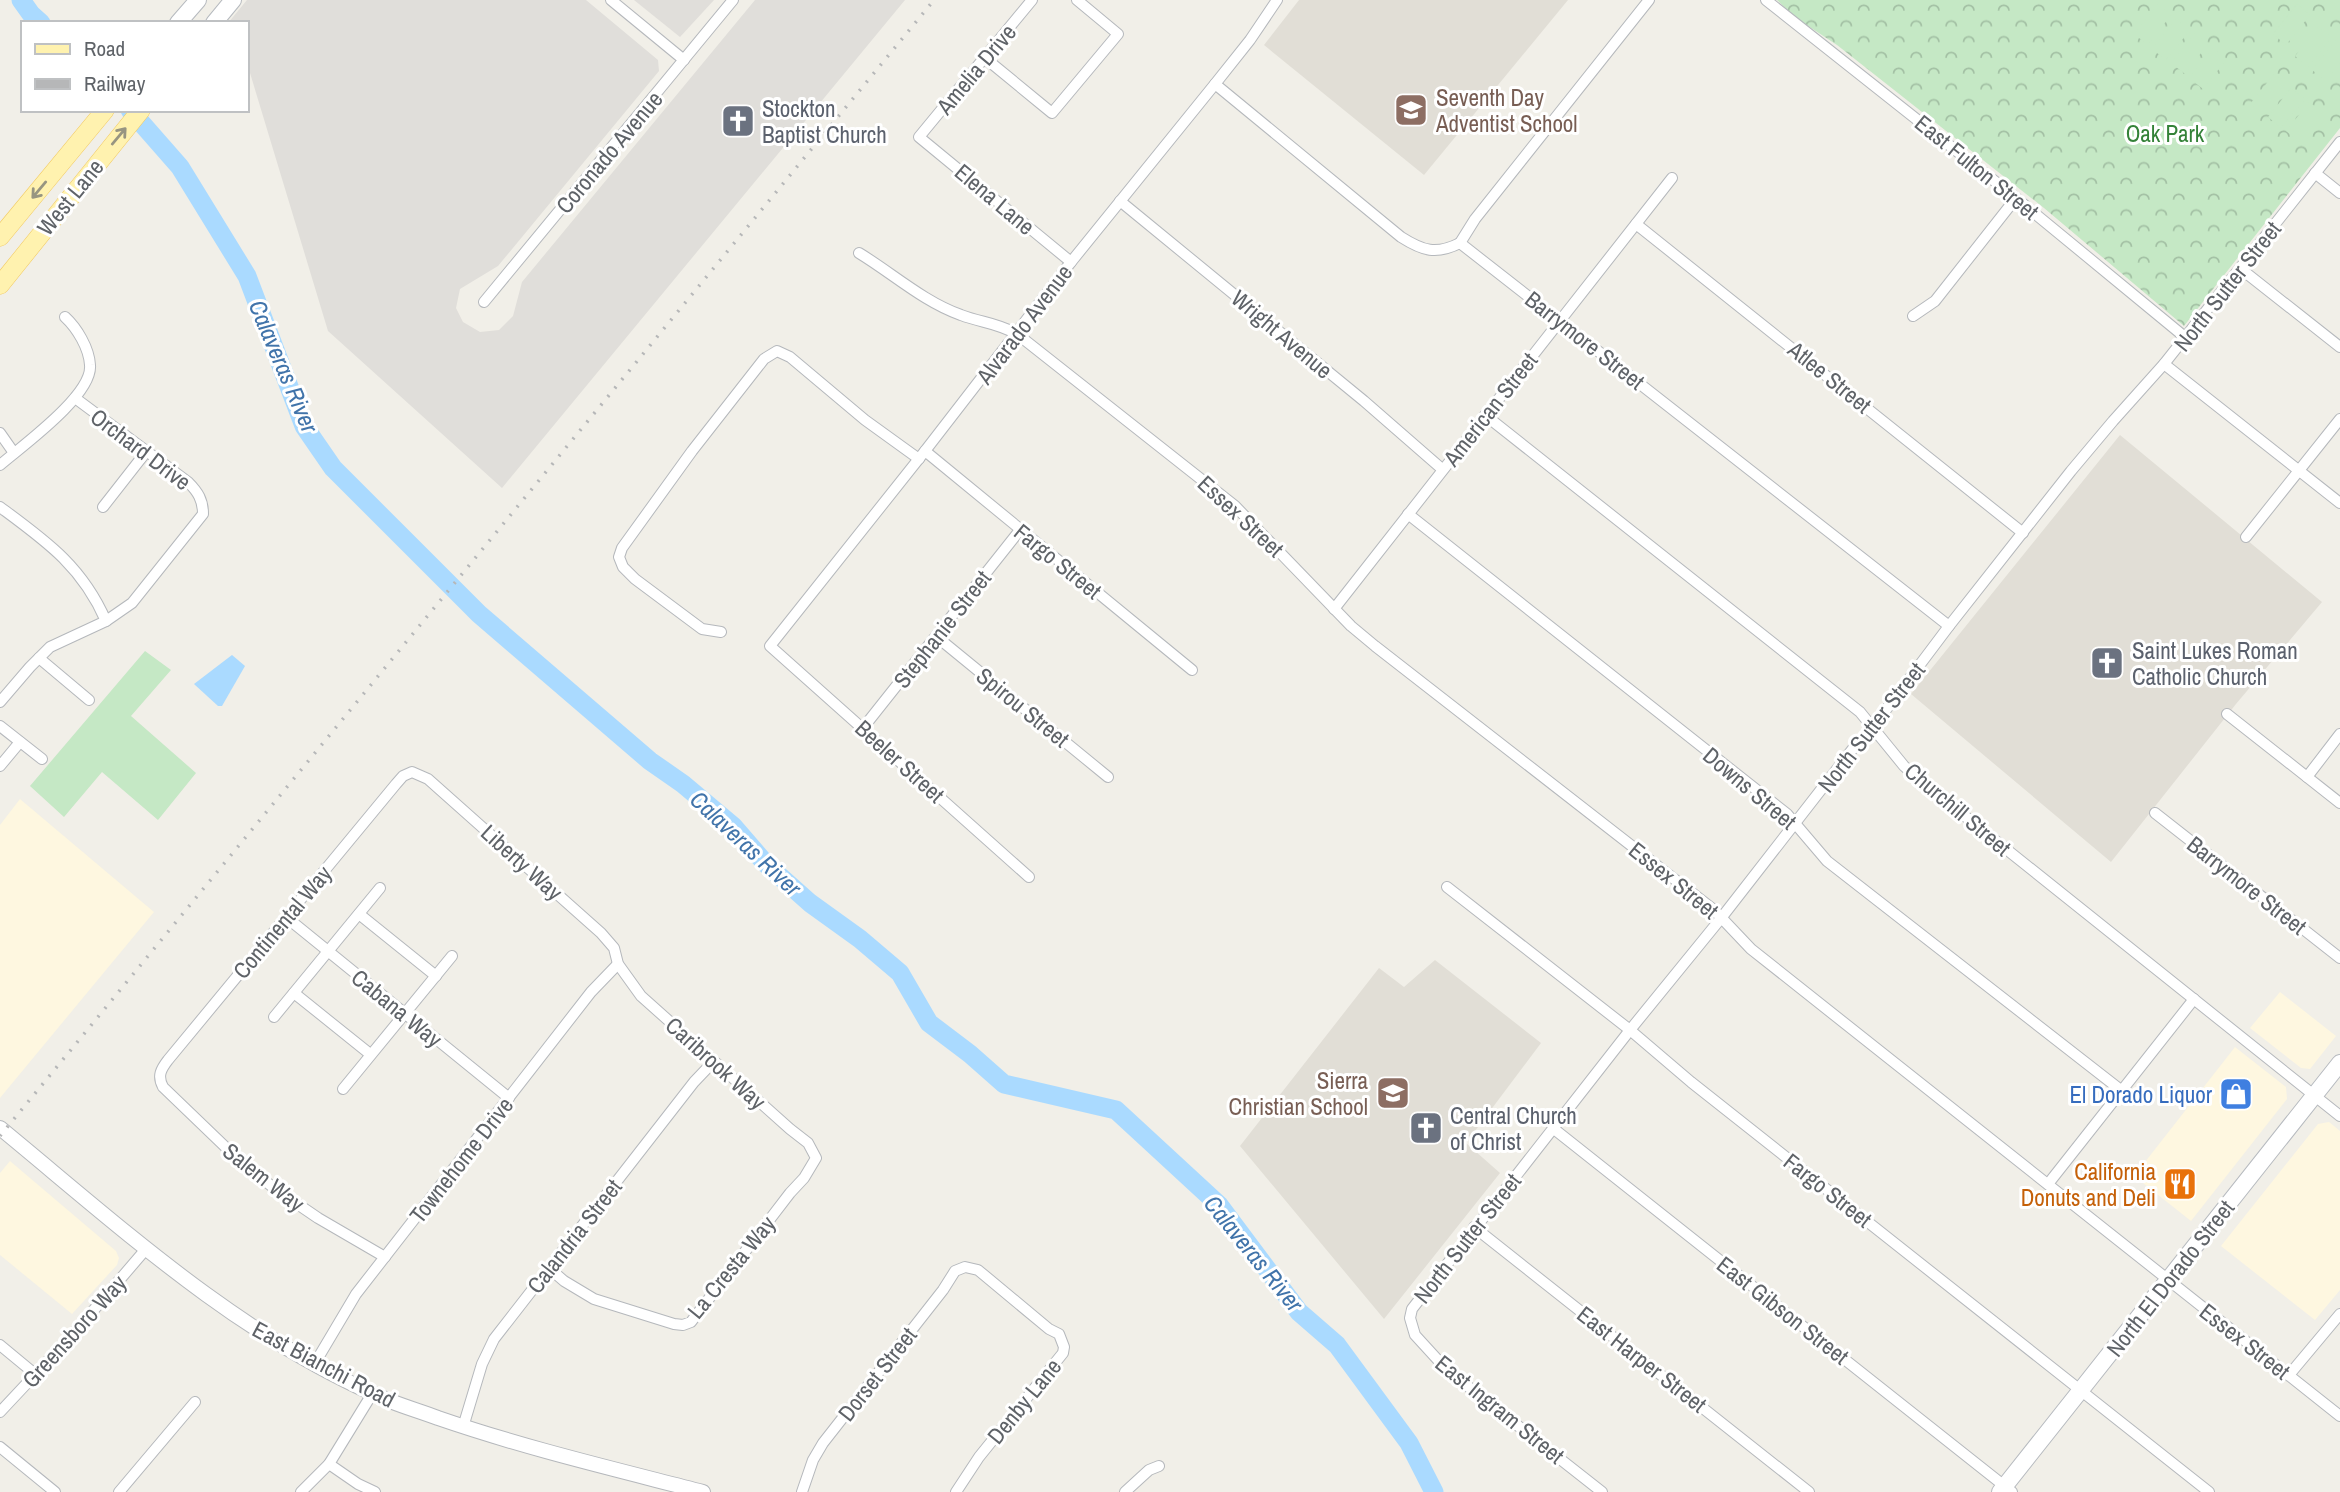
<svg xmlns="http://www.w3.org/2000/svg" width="2340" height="1492" viewBox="0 0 2340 1492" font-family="'Archivo Narrow',sans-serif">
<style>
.commercial{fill:#fef7e0}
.industrial{fill:#e0deda}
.education{fill:#e1ded6}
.forest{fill:url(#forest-crowns)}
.pitch{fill:#c5e8c5}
.water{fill:#aadaff}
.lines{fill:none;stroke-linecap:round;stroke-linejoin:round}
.river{stroke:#aadaff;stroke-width:19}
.minor-casing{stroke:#b5b8bc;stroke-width:12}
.tertiary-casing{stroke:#b5b8bc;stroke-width:16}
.secondary-casing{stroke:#b6babf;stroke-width:18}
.primary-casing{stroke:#f2c960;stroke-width:19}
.minor{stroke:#fff;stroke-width:10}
.tertiary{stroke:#fff;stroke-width:14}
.secondary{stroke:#fff;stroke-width:16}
.primary{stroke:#fff2af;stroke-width:18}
.rail{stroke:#b6b7b8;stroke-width:3.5;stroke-dasharray:2 9;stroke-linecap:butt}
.oneway{stroke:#979581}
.labels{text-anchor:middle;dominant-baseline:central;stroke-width:6;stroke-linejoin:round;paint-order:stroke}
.street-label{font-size:23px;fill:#5f6368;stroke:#fff}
.education-label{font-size:23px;fill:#785e54;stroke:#fff;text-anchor:start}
.worship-label{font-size:23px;fill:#5b616d;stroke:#fff;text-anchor:start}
.park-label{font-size:23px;fill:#348238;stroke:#fff}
.shop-label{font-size:23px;fill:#366cbe;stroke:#fff;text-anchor:end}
.food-label{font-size:23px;fill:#c56008;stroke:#fff;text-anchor:end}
.water-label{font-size:24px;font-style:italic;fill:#4174aa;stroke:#fff}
</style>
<defs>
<pattern id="forest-crowns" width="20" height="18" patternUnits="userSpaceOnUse" patternTransform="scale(1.75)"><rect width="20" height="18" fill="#c5e8c5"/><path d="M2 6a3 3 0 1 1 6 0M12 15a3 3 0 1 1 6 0" fill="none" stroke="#a3c0a4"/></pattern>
</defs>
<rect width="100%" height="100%" fill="#f1efe8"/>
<g class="commercial">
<polygon points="20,799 154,912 0,1098 0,825"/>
<polygon points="2280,992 2336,1036 2310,1069 2301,1068 2250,1028"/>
<polygon points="2235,1047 2286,1087 2287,1099 2191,1221 2134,1176"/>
<polygon points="2329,1122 2340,1131 2340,1290 2315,1320 2221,1246 2318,1124"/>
<polygon points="10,1161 116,1251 119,1258 117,1265 72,1314 0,1255 0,1173"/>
</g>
<g class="industrial">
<polygon points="247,0 586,0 658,60 659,71 498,266 460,289 456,308 463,322 480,332 499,330 513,316 522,282 755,0 905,0 502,488 328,331 247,63 247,23 228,23"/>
<polygon points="634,0 714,0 680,37"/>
</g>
<g class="education">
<polygon points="1299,0 1568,0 1424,175 1264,45"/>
<polygon points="2120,435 2322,602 2236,704 2111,862 1911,694"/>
<polygon points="1435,960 1541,1043 1466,1143 1500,1173 1384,1319 1240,1146 1379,968 1404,987"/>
</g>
<polygon class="forest" points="1777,0 2340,0 2340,128 2184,326 2044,208 1837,45 1796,18"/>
<g class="pitch">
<polygon points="2158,4 2171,15 2148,45 2134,34"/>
<polygon points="2297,4 2310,15 2286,45 2273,34"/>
<polygon points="2176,19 2190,30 2166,60 2152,49"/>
<polygon points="2318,27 2332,37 2308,67 2295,56"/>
<polygon points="2195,33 2208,44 2185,74 2171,63"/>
<polygon points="2336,40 2340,44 2340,63 2326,81 2312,70"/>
<polygon points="2213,48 2227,59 2203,89 2189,78"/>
<polygon points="2274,74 2288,85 2264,114 2250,104"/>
<polygon points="2291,88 2305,99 2281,128 2268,117"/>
<polygon points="2309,102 2323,113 2299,142 2286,131"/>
<polygon points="145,651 171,670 131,716 196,773 158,820 102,772 64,817 30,786"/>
</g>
<polygon class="water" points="232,655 245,666 222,706 218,706 194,684"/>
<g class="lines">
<g class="river">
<polyline points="21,0 31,14 41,23"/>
<polyline points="130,110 180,167 247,276 304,426 333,468 479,614 650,761 683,784 733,826 765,863 810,903 860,939 900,973 929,1023 970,1054 1004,1084 1116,1110 1219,1205 1299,1312 1337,1345 1409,1443 1434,1492"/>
</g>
<defs>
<g id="minor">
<polyline points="611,0 684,60"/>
<polyline points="1032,0 919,137 1071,262"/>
<polyline points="1766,0 2016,198 2186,338"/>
<polyline points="985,58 1052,113 1118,34 1077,0"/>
<path d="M 1215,84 L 1401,237 C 1423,251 1436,255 1460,243"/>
<polyline points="2315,173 2340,193"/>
<polyline points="1120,201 1364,401 1442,469"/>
<polyline points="1636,224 2023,533"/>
<polyline points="1460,243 1949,626"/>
<polyline points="1460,243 1475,219 1649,0"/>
<path d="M 859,253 C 892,273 924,302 961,315 C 982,323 995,322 1017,334 L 1235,506 L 1351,626 L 1375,646 L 1714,910 L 1751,949 L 2340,1416"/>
<polyline points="2241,269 2340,347"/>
<polyline points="484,302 733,0"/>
<polyline points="1913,316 1935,301 2016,198"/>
<polyline points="2164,364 2340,503"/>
<polyline points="1485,415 1860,712 1904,766 1921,781 2340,1116"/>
<polyline points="0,433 14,453"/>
<polyline points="925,451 1192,670"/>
<path d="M 0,465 C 22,446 93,395 90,365 C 89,348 77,328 65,317"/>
<path d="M 0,507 C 46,541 82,566 106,621"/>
<polyline points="103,507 146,452"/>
<polyline points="1408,514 1787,814 1827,861 2122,1091"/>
<polyline points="2246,537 2340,419"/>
<polyline points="1334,609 1672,178"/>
<polyline points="721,632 702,629 635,579 623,567 619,557 622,548 692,451 764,359 777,351 790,357 865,420 919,459"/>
<polyline points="937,637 1108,777"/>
<polyline points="39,658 89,700"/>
<path d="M 0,702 L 30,667 L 50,647 L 106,621 L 132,603 L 203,514 C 203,500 198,492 188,482 L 75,398"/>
<polyline points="2227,714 2340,803"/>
<polyline points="0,726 42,759"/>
<polyline points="863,728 1020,530"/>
<polyline points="0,766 20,742"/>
<polyline points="2307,777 2340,734"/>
<polyline points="2155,813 2340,958"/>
<polyline points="1029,877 770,646 925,451 1071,262 1215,84 1250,40 1277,0"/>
<polyline points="1447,887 1630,1030 1691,1082 2209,1492"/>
<polyline points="359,914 436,976"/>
<polyline points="286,917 509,1098"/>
<polyline points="294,993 370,1054"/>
<polyline points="274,1017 380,888"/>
<polyline points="343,1089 452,956"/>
<polyline points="1554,1129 2012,1492"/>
<polyline points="2048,1184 2194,999"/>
<polyline points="1474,1227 1809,1492"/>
<path d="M 385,1257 L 318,1218 L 274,1188 L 241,1162 L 163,1087 C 157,1076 161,1069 168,1060 L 396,784 L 403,776 L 412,772 L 428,779 L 601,933 L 614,948 L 618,964 L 641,996 L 790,1129 L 808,1143 L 816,1158 L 804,1178 L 790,1193 L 691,1322 L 683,1325 L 674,1324 L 594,1299 L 564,1281 L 549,1268"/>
<polyline points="0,1345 35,1374"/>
<polyline points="315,1363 356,1294 591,992 618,964"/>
<polyline points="2289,1375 2340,1314"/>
<polyline points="0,1412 74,1333 146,1249"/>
<polyline points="463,1427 482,1364 494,1339 694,1082 714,1061"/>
<polyline points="0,1447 55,1492"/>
<polyline points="329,1464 358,1484 375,1492"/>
<polyline points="119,1492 195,1402"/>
<polyline points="301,1492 329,1464 372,1394"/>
<polyline points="802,1492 813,1460 823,1443 943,1290 955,1271 965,1267 978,1270 1049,1329 1059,1334 1064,1347 1063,1353 979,1457 956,1492"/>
<polyline points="1125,1492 1149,1470 1159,1466"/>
<polyline points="1602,1492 1447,1370 1415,1335 1410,1318 1412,1309 1630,1030 1722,917 1855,746 1873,727 1949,626 2071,471 2113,421 2164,364 2340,142"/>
</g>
<path id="tertiary" d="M 0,1128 C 118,1225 233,1331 374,1394 C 394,1404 417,1410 438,1418 C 525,1448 614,1469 703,1492"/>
<g id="secondary">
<polyline points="178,23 198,0"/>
<polyline points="214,23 233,0"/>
<polyline points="2000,1492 2340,1063"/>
</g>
<g id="primary">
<polyline points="0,237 105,110"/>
<polyline points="0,285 141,110"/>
</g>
</defs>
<use href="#minor" class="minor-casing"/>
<use href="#tertiary" class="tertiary-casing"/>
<use href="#secondary" class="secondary-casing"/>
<use href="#primary" class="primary-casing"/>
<use href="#minor" class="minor"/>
<use href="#tertiary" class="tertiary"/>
<use href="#secondary" class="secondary"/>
<use href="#primary" class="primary"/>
<polyline class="rail" points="0,1136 934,0"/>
</g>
<defs><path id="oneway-shaft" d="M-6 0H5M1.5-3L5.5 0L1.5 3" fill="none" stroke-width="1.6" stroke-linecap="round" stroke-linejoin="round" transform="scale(1.75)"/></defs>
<g class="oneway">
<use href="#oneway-shaft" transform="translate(119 136) rotate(-50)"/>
<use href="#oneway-shaft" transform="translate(39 190) rotate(130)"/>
</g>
<defs>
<symbol id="school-square" viewBox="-11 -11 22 22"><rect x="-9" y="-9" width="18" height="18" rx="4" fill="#8d6e63" stroke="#fff"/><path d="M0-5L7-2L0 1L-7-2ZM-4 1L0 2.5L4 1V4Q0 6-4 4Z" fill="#fff"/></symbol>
<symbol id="church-square" viewBox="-11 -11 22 22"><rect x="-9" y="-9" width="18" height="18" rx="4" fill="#6b7280" stroke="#fff"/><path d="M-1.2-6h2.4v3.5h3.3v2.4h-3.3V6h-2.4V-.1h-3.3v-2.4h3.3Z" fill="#fff"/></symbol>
<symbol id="shop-square" viewBox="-11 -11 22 22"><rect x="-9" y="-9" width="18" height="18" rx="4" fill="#3f7fe0" stroke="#fff"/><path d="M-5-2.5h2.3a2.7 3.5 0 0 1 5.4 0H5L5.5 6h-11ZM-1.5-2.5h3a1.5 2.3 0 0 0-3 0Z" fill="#fff"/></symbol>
<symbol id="restaurant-square" viewBox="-11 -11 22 22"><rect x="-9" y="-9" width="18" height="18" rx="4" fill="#e8710a" stroke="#fff"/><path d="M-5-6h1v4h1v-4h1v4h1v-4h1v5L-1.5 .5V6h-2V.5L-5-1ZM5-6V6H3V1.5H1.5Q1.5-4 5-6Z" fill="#fff"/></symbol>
</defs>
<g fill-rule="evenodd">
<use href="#school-square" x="1392" y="91" width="38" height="38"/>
<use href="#church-square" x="719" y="102" width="38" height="38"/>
<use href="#church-square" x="2088" y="644" width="38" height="38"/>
<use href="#school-square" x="1374" y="1074" width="38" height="38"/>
<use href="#shop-square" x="2217" y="1075" width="38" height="38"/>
<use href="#church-square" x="1407" y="1109" width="38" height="38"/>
<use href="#restaurant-square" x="2161" y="1165" width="38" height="38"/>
</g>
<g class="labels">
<g class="street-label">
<text transform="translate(976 69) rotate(-50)">Amelia Drive</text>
<text transform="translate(609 152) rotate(-50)">Coronado Avenue</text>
<text transform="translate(1977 167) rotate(39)">East Fulton Street</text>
<text transform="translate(70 197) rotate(-51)">West Lane</text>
<text transform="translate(995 199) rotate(40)">Elena Lane</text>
<text transform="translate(2227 286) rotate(-52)">North Sutter Street</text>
<text transform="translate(1024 324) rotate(-53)">Alvarado Avenue</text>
<text transform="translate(1282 334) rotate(40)">Wright Avenue</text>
<text transform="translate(1585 340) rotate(38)">Barrymore Street</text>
<text transform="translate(1830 377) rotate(39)">Atlee Street</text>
<text transform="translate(1490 409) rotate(-52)">American Street</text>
<text transform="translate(141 449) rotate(37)">Orchard Drive</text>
<text transform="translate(1241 516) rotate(43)">Essex Street</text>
<text transform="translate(1058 561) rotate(39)">Fargo Street</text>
<text transform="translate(942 629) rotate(-52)">Stephanie Street</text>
<text transform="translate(1023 707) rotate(39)">Spirou Street</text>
<text transform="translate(1871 727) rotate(-52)">North Sutter Street</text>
<text transform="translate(900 761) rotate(42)">Beeler Street</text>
<text transform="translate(1750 788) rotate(40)">Downs Street</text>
<text transform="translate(1958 809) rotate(40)">Churchill Street</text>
<text transform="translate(522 862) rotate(42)">Liberty Way</text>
<text transform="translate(1674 880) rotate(39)">Essex Street</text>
<text transform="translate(2247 885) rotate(38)">Barrymore Street</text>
<text transform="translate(282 922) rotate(-50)">Continental Way</text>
<text transform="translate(397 1008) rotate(39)">Cabana Way</text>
<text transform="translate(716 1063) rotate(42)">Caribrook Way</text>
<text transform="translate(461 1160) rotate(-52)">Townehome Drive</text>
<text transform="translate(264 1177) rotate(38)">Salem Way</text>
<text transform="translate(1828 1190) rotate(38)">Fargo Street</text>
<text transform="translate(574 1236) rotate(-52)">Calandria Street</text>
<text transform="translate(1467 1238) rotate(-52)">North Sutter Street</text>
<text transform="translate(731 1267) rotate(-51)">La Cresta Way</text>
<text transform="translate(2170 1278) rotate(-52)">North El Dorado Street</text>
<text transform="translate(1783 1310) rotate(38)">East Gibson Street</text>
<text transform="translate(74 1331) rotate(-48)">Greensboro Way</text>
<text transform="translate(2245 1341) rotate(38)">Essex Street</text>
<text transform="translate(1642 1359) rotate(38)">East Harper Street</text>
<text transform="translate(324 1364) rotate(28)">East Bianchi Road</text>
<text transform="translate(877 1374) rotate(-52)">Dorset Street</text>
<text transform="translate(1024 1401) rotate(-51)">Denby Lane</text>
<text transform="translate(1500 1409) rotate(39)">East Ingram Street</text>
</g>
<g class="education-label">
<text x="1436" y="97">Seventh Day<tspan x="1436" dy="26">Adventist School</tspan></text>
<text x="1368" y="1080" text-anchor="end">Sierra<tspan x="1368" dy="26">Christian School</tspan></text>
</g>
<g class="worship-label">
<text x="762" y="108">Stockton<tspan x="762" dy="26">Baptist Church</tspan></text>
<text x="2132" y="650">Saint Lukes Roman<tspan x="2132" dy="26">Catholic Church</tspan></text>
<text x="1450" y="1115">Central Church<tspan x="1450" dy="26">of Christ</tspan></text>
</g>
<g class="park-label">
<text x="2165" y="133">Oak Park</text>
</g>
<g class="shop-label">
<text x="2212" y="1094">El Dorado Liquor</text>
</g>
<g class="food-label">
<text x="2156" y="1171">California<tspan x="2156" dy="26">Donuts and Deli</tspan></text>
</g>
<g class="water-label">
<text transform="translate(284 366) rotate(67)">Calaveras River</text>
<text transform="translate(746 843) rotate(43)">Calaveras River</text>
<text transform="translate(1254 1253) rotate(51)">Calaveras River</text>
</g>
</g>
<rect x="21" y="21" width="228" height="91" fill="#ffffff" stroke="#bfc1c3" stroke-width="2"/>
<rect x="35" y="44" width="35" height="10" fill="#fff2af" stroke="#bfc1c3" stroke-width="2"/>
<text x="84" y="56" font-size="21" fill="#5f6368">Road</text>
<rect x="35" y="79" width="35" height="10" fill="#b6b7b8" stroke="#bfc1c3" stroke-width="2"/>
<text x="84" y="91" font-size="21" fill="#5f6368">Railway</text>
</svg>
